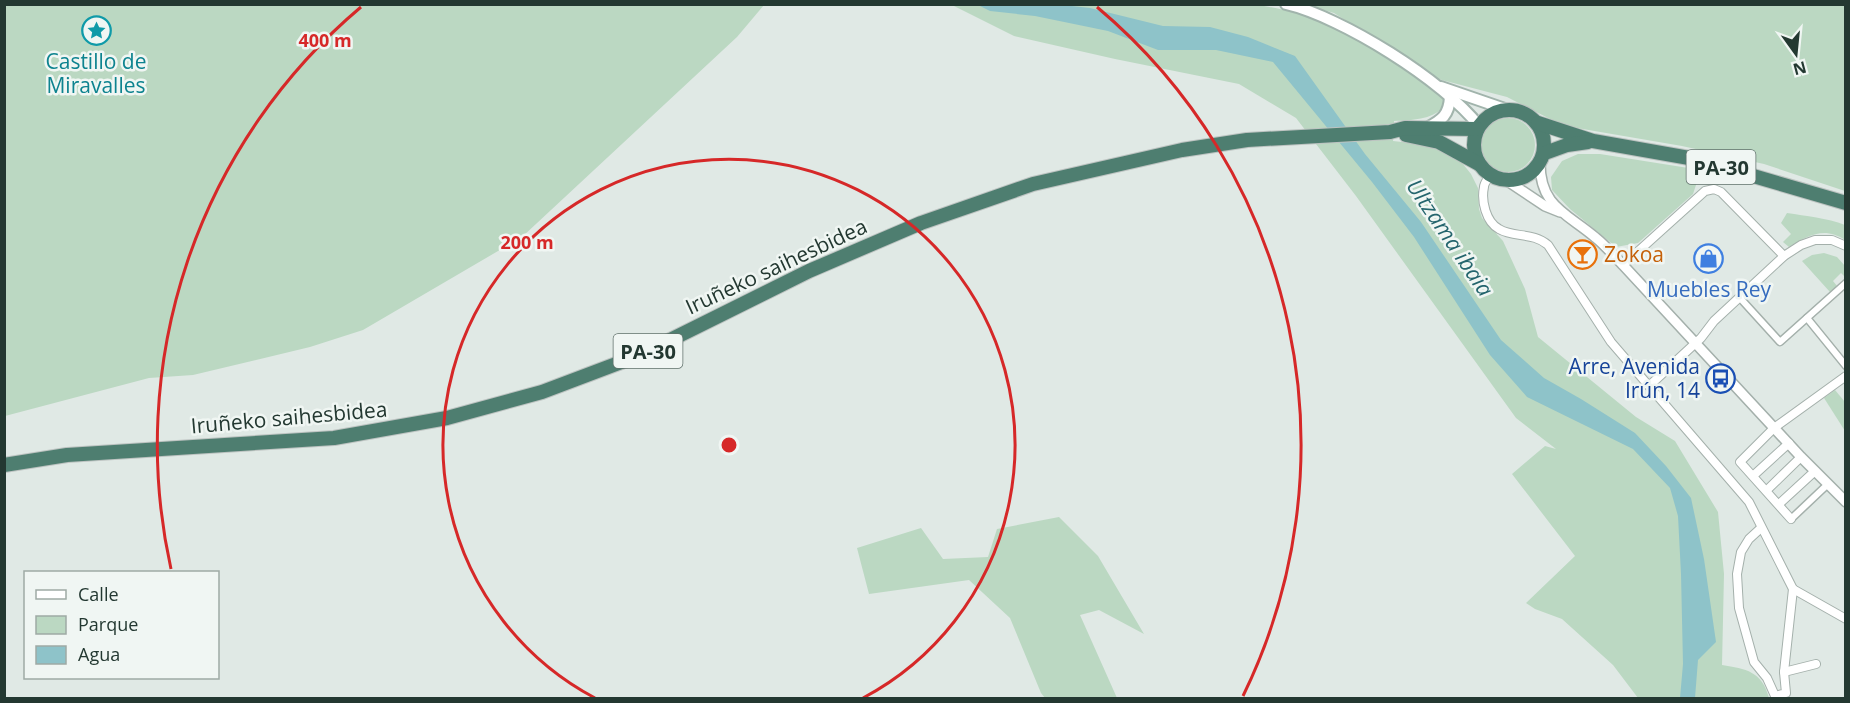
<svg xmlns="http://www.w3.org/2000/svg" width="1850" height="703" viewBox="0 0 1850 703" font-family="'Open Sans',sans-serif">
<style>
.green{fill:#bbd8c2}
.water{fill:#8ec3c9}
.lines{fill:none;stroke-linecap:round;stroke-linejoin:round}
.pedestrian-casing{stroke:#a4b0ab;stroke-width:9}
.minor-casing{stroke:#a4b0ab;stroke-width:10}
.tertiary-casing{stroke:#a4b0ab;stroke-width:12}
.secondary-casing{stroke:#a1b4ac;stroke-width:14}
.trunk-casing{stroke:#bdc3c1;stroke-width:16}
.pedestrian{stroke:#fff;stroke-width:6}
.minor{stroke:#fff;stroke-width:8}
.tertiary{stroke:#fff;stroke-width:9}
.secondary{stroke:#fff;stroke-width:10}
.trunk{stroke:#4e7e70;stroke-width:14}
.ring{fill:none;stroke:#d62828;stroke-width:3}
.labels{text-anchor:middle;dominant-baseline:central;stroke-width:5;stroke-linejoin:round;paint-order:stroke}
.shield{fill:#f0f6f3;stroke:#60716b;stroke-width:1.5}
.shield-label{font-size:20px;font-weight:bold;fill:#233831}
.culture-label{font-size:21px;fill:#0d838f;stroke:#f0f6f3}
.food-label{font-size:21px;fill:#c56008;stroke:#f0f6f3;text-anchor:start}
.street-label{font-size:21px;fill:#233831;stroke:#f0f6f3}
.shop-label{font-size:21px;fill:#366cbe;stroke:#f0f6f3}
.transit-label{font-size:21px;fill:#164399;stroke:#f0f6f3;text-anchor:end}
.water-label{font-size:22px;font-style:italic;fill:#24656d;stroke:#f0f6f3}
.centre{fill:#d62828;stroke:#f0f6f3;stroke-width:3}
.ring-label{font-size:18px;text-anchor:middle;font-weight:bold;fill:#d62828;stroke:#f0f6f3;stroke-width:5;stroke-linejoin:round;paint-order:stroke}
</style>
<rect width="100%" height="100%" fill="#e0e9e5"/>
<g class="green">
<polygon points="5,4 764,4 764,5 737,37 522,237 363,330 310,347 193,375 149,378 5,416"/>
<path d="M 952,5 L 1259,5 C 1280,9 1302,13 1322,22 C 1365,40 1406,72 1444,97 L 1444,107 C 1431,120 1412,120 1394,121 L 1393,141 L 1438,146 L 1459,159 L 1471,174 L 1478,188 L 1479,209 L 1482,218 L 1503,241 L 1525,289 L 1538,337 L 1636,417 L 1675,441 L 1718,512 L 1724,574 L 1722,665 C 1746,669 1762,671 1769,698 L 1638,698 L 1613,665 L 1562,619 L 1535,609 L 1526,603 L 1575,556 L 1512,474 L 1545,446 L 1556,449 L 1516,418 L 1356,196 L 1296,118 L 1239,84 L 1115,59 L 1014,36 Z"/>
<polygon points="1306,5 1845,5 1845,191 1764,164 1682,146 1577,128 1554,121 1507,97 1438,79 1334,13"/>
<circle cx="1508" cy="145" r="27"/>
<polygon points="1578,154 1600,154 1701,170 1693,194 1638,243 1616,247 1570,209 1552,190 1551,177 1562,161"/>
<path d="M 1787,213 C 1806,216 1827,218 1845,225 L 1845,240 C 1825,226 1808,235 1789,247 L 1783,242 L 1791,234 L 1781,223 Z"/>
<polygon points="1824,253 1837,257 1845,266 1845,277 1841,273 1833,281 1837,286 1830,292 1802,261 1812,255"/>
<polygon points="1835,390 1845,402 1845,431 1824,398"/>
<polygon points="1059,517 1098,556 1144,634 1099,610 1080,615 1117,698 1045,698 1041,693 1010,618 969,580 869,594 857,548 921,528 943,559 988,557 997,529"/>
</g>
<polygon class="water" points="978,5 1063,5 1090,8 1163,26 1210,27 1248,37 1295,56 1365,154 1421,222 1501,340 1544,378 1581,399 1635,433 1666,466 1691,498 1704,559 1716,642 1698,660 1695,698 1680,698 1683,664 1681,574 1678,516 1670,488 1633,449 1527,397 1490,355 1414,237 1372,182 1273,62 1216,50 1158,50 1108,31 1035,16 990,11"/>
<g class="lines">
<defs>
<g id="pedestrian">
<polyline points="1740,298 1780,342 1846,283"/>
<polyline points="1807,318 1846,366"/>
<polyline points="1791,519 1828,484"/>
</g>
<g id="minor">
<path d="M 1490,175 C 1488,179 1484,183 1484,187 C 1481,201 1486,222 1499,229 C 1514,238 1533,232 1548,245 L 1611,342 L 1749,502 L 1793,589 L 1846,619"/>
<polyline points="1623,265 1705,191 1714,189 1721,192 1784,256"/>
<polyline points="1649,386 1701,338 1714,321 1784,256 1801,245 1815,240 1832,240 1846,246"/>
<polyline points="1754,475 1789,443"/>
<polyline points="1767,490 1801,457"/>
<polyline points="1779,504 1815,471"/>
<polyline points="1791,519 1740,462 1774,428 1846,376"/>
<polyline points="1761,528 1749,539 1741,552 1737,574 1739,608 1754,662 1767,678 1776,698"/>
<polyline points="1784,672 1816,664"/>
<polyline points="1775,696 1786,693 1784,672 1793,589"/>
</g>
<g id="tertiary">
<path d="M 1540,163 C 1540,207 1567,213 1596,238 C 1606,246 1614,256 1623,265 L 1801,457 L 1846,502"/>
<polyline points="1506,180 1545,206 1560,212"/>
</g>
<g id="secondary">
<path d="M 1286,4 C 1342,17 1444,81 1479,126"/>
<polyline points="1441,87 1505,109"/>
<path d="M 1427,128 C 1442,120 1449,115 1450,97"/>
</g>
<g id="trunk">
<circle cx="1509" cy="145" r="35"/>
<polyline points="1538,123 1593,141 1695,159 1846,203"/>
<polyline points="1406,135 1439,142 1479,164"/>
<polyline points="1545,153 1567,145 1588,142"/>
<polyline points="4,465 67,455 334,438 447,418 542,392 640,355 809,271 921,223 1033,184 1182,150 1247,140 1390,132 1405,128 1477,129"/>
</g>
</defs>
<use href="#pedestrian" class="pedestrian-casing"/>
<use href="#minor" class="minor-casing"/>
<use href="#tertiary" class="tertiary-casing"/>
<use href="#secondary" class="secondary-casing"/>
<use href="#trunk" class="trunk-casing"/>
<use href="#pedestrian" class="pedestrian"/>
<use href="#minor" class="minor"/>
<use href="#tertiary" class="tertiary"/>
<use href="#secondary" class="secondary"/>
<use href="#trunk" class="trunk"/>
</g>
<g class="ring">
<path d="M595 698A286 286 0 1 1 863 698"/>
<path d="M171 569A572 572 0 0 1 361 7M1097 7A572 572 0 0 1 1243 696"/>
</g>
<defs>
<symbol id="sight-ring" viewBox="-11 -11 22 22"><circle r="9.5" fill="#f0f6f3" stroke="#0f9aa8" stroke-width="1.5"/><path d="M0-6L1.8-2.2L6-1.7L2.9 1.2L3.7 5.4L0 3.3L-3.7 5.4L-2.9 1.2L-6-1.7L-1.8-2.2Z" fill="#0f9aa8"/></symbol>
<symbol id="bar-ring" viewBox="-11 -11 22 22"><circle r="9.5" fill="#f0f6f3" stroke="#e8710a" stroke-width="1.5"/><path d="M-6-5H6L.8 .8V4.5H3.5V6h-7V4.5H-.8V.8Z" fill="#e8710a"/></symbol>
<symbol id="shop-ring" viewBox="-11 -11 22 22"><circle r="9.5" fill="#f0f6f3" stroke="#3f7fe0" stroke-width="1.5"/><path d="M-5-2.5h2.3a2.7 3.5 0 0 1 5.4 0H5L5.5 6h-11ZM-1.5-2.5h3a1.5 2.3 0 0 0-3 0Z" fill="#3f7fe0"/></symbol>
<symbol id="bus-ring" viewBox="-11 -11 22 22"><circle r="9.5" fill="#f0f6f3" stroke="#1a4fb4" stroke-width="1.5"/><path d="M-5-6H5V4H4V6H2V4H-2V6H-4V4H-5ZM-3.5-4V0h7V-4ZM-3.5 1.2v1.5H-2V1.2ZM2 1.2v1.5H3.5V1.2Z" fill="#1a4fb4"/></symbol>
</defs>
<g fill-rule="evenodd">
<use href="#sight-ring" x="80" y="14" width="33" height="33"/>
<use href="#bar-ring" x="1566" y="238" width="33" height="33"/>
<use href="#shop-ring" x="1692" y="242" width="33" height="33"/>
<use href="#bus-ring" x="1704" y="362" width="33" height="33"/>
</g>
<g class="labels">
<g class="shield">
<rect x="1686.5" y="150" width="69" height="34" rx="4.5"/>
<rect x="613.5" y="334" width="69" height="34" rx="4.5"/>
</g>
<g class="shield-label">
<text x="1721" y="167">PA-30</text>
<text x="648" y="351">PA-30</text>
</g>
<g class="culture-label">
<text x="96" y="61">Castillo de<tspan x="96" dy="24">Miravalles</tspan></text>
</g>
<g class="food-label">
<text x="1604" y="254">Zokoa</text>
</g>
<g class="street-label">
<text transform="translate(776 266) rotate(-25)">Iruñeko saihesbidea</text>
<text transform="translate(289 417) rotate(-5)">Iruñeko saihesbidea</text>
</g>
<g class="shop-label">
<text x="1709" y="289">Muebles Rey</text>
</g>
<g class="transit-label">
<text x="1700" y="366">Arre, Avenida<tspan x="1700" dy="24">Irún, 14</tspan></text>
</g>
<g class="water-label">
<text transform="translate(1451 237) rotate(56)">Ultzama ibaia</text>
</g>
</g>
<circle cx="729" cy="445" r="9" class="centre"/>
<g class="ring-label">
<text x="325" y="47">400 m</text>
<text x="527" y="249">200 m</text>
</g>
<rect width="1850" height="703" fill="none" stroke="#233831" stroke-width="12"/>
<rect x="24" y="571" width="195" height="108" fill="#f0f6f3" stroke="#9eaaa5" stroke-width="1.5"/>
<rect x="36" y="590" width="30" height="9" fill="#ffffff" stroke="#9eaaa5" stroke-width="1.5"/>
<text x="78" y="601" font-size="18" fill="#233831">Calle</text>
<rect x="36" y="616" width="30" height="18" fill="#bbd8c2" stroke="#9eaaa5" stroke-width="1.5"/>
<text x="78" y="631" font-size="18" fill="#233831">Parque</text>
<rect x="36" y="646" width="30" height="18" fill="#8ec3c9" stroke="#9eaaa5" stroke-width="1.5"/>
<text x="78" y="661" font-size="18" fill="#233831">Agua</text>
<g transform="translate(1796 54) rotate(165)" stroke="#f0f6f3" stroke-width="4.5" paint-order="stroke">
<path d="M0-4.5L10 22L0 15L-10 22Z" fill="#233831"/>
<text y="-9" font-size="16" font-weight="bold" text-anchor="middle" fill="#233831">N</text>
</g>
</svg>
